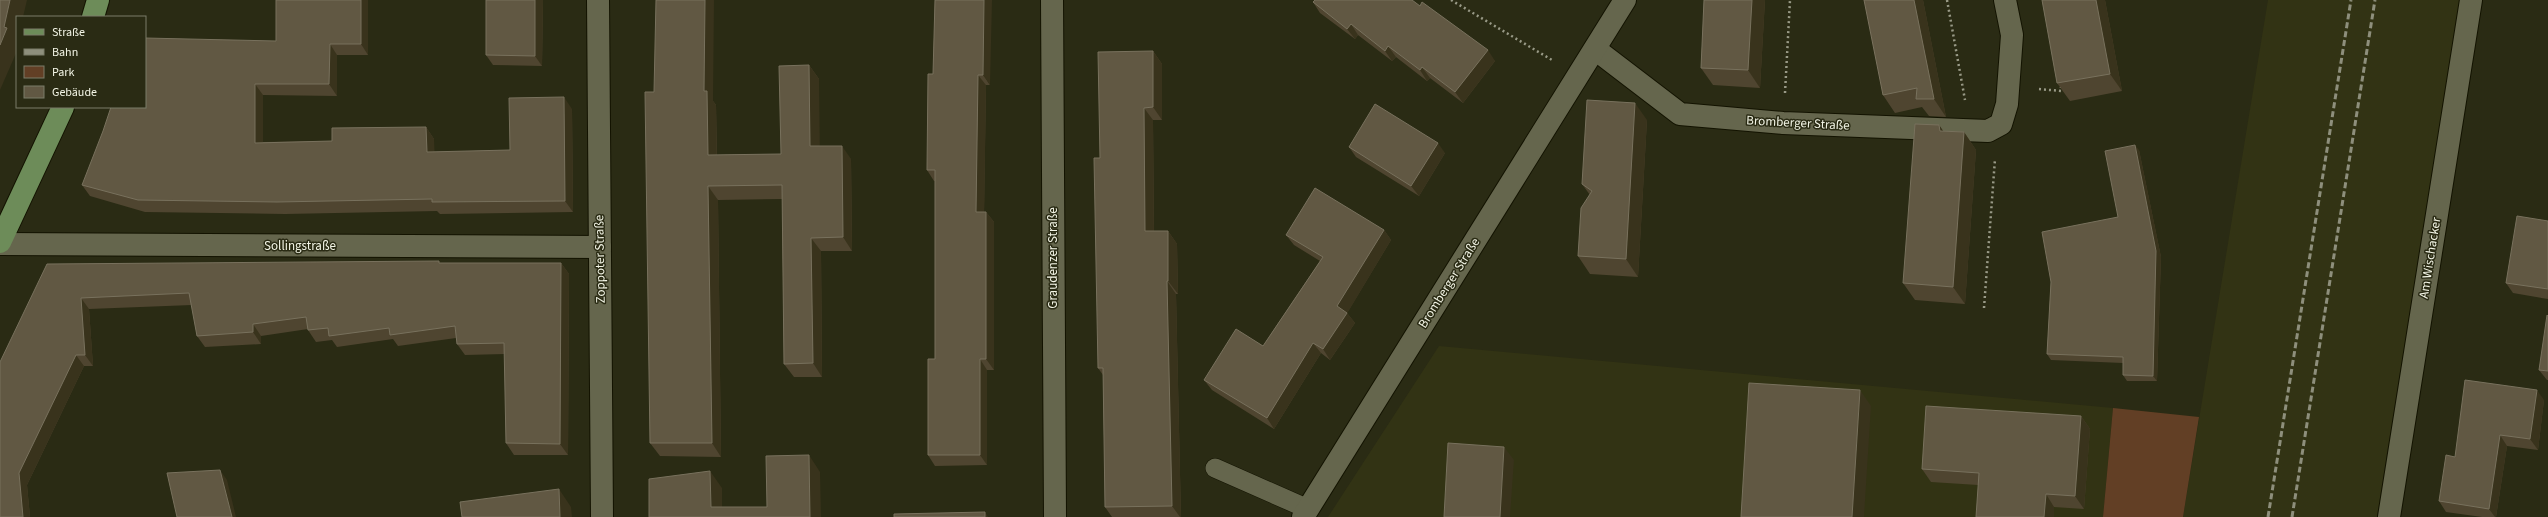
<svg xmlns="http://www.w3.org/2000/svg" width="2548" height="517" viewBox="0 0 2548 517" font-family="'Source Sans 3',sans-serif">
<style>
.built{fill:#323314}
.green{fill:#623f25}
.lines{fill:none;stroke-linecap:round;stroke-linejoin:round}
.service-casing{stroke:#131300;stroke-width:20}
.minor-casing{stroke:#131300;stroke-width:24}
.primary-casing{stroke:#131300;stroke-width:24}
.path{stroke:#999a87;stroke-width:2.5;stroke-dasharray:2 3;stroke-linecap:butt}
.service{stroke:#65664d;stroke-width:19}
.minor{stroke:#65664d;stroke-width:22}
.primary{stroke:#6d8c59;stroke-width:22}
.rail{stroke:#8e8f7c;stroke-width:3;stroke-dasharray:6 3;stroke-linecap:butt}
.wall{fill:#4f4530}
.shaded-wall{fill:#39331c}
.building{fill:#615843;stroke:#78715d}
.labels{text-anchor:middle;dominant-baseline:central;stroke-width:3;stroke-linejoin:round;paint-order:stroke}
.street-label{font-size:13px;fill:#f3f5e6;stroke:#2a2b14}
</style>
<rect width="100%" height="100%" fill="#2a2b14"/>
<g class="built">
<polygon points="2268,0 2460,0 2377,517 2183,517"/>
<polygon points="1439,346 2113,408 2103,517 1328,517"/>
</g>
<polygon class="green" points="2113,408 2199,417 2183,517 2103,517"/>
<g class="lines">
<defs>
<polyline id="service" points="1215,468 1308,509"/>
<g id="minor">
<polyline points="598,0 602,517"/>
<polyline points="1052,0 1055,517"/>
<polyline points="1595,49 1680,114 1783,123 1988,131 2001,124 2007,104 2012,35 2005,0"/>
<polyline points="0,244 600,247"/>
<polyline points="1303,517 1625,0"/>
<polyline points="2389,517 2471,0"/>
</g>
<g id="primary">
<polyline points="93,17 98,0"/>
<polyline points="0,242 63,107"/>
</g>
</defs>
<use href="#service" class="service-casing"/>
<use href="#minor" class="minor-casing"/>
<use href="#primary" class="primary-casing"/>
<g class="path">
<polyline points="1451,0 1552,60"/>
<polyline points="1947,0 1965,100"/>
<polyline points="2039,89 2061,91 2061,87"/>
<polyline points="1785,93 1790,0"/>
<polyline points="1984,308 1995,159"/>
</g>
<use href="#service" class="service"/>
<use href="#minor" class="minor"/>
<use href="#primary" class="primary"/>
<g class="rail">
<polyline points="2268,517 2351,0"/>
<polyline points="2292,517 2375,0"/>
</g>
</g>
<g class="wall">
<polygon points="368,0 368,55 337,55 337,96 263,95 263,142 332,141 426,127 434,139 434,152 510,150 572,109 573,212 440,214 437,211 285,214 145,212 90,196 82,185 276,41"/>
<polygon points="543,0 542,66 493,65 486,55"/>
<polygon points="935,0 990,85 986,85 984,212 986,212 994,222 994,370 987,370 987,465 935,466 928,455 935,359 935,181 934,181 927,170 933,74"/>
<polygon points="1704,0 1765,0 1760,88 1713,85 1701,68"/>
<polygon points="1864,0 1923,0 1946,117 1929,116 1922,107 1895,113 1883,95"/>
<polygon points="2042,0 2105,0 2122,91 2070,101 2057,83"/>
<polygon points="1313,2 1420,6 1495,61 1463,103 1430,78 1427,81 1396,57 1392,61 1358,35 1355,39 1320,13"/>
<polygon points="1153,51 1162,64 1162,120 1153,120 1154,231 1168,231 1177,244 1178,294 1176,294 1181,517 1112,517 1105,507 1103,375 1098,368 1100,158"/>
<polygon points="809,65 819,79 819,146 851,159 852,251 821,251 822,377 794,377 784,364 782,199 718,200 721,457 660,456 650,443 654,92 713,101 716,105 717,155 781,154"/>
<polygon points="1647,120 1638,277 1590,274 1578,256 1590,195 1582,184"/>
<polygon points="1939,125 1943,131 1964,132 1976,150 1965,304 1915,300 1903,283"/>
<polygon points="1349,147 1445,153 1419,196 1356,157"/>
<polygon points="2139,150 2161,257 2157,381 2127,381 2123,375 2123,363 2051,360 2047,354 2051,282 2118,217"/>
<polygon points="2548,221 2548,299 2513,293 2506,283"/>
<polygon points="1384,230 1391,240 1347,313 1355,323 1330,360 1321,353 1274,429 1212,390 1204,380 1263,346 1320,261 1294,245 1286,235"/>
<polygon points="561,263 569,274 568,455 514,455 506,443 505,354 465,355 457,344 456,338 398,346 393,339 337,347 332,340 316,342 308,330 308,329 261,336 261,344 205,347 197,336 192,305 89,309 93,366 84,366 27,485 30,517 0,517 47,264"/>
<polygon points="2548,316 2548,380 2547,380 2539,370"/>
<polygon points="2544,400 2538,450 2507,446 2496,517 2482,517 2446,512 2439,501 2455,457"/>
<polygon points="2081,416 2090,429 2084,509 2054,507 1978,485 1931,482 1922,469"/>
</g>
<g class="shaded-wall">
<polygon points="10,0 27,0 23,17 17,17 17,51 0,90 0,45"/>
<polygon points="361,0 368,0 368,55 361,44"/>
<polygon points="535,0 543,0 542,66 535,56"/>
<polygon points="705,0 714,0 713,101 716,105 717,168 708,155 704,91"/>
<polygon points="984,0 992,0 990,85 983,75"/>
<polygon points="1752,0 1765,0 1760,88 1748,70"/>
<polygon points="1914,0 1923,0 1946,117 1934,99"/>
<polygon points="2096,0 2105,0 2122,91 2110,74"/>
<polygon points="1351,24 1358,35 1355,39 1347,29"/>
<polygon points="330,44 337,55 337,96 329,84"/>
<polygon points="1388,46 1396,57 1392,61 1385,51"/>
<polygon points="1488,50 1495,61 1463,103 1455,92"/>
<polygon points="1153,51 1162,64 1162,120 1153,107"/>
<polygon points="809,65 819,79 820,160 810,146"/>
<polygon points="1422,67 1430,78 1427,81 1420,70"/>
<polygon points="978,75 986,85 984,222 976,212"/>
<polygon points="255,84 263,95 263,154 255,143"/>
<polygon points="564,97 572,109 573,212 565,201"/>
<polygon points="1635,103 1647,120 1638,277 1626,259"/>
<polygon points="1144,108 1153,120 1154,244 1145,231"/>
<polygon points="1939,125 1951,142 1940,131"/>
<polygon points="426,127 434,139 435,163 427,152"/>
<polygon points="1964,132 1976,150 1965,304 1953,287"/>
<polygon points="1438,143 1445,153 1419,196 1411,186"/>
<polygon points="2135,145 2139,150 2161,257 2157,381 2153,376"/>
<polygon points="842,146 851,159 852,251 843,237"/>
<polygon points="708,186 718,200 721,457 712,443"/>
<polygon points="986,212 994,222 994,370 986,359"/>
<polygon points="1384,230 1391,240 1345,317 1337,306"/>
<polygon points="1168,231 1177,244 1178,294 1168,281"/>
<polygon points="811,238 821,251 822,377 813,363"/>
<polygon points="561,263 569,274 568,455 560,444"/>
<polygon points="1167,281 1176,294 1181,517 1180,517 1172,506"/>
<polygon points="81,298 89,309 93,366 85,355"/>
<polygon points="1347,313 1355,323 1330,360 1323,349"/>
<polygon points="253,324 261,336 261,344 253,332"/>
<polygon points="1313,343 1321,353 1274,429 1267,418"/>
<polygon points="76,355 84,366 27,485 30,517 23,517 19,473"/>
<polygon points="980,359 987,370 987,465 980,455"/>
<polygon points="1860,390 1871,406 1864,517 1852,517"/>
<polygon points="2537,390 2544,400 2538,450 2530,439"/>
<polygon points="2081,416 2090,429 2084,509 2075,496"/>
<polygon points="2500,435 2507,446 2496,517 2495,517 2489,509"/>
<polygon points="1504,447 1514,460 1510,517 1500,517"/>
<polygon points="809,455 820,472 821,517 810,517"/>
<polygon points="220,470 227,480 236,517 232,517"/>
<polygon points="710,471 722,488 722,517 711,507"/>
<polygon points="559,489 571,507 572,517 560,517"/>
<polygon points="2046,494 2054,507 2054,517 2044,517"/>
<polygon points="985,512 988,517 985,517"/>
</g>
<g class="building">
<polygon points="0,0 10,0 4,27 7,28 0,45"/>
<polygon points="276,0 361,0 361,44 330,44 329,84 255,84 255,143 332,141 332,128 426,127 427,152 510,150 509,98 564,97 565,201 432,202 432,199 277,202 138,200 82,185 103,131 111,107 145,107 145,38 276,41"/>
<polygon points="486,0 535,0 535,56 486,55"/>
<polygon points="656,0 705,0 704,91 707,91 708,155 781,154 779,66 809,65 810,146 842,146 843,237 811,238 813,363 784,364 782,185 708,186 712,443 650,443 645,92 654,92"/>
<polygon points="935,0 984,0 983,75 978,75 976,212 986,212 986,359 980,359 980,455 928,455 928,359 935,359 935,170 927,170 928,74 933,74"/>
<polygon points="1315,0 1412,0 1420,6 1422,2 1488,50 1455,92 1422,67 1420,70 1388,46 1385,51 1351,24 1347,29 1313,2"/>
<polygon points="1704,0 1752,0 1748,70 1701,68"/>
<polygon points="1864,0 1914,0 1934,99 1916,99 1917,88 1883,95"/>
<polygon points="2042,0 2096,0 2110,74 2057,83"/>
<polygon points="1153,51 1153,107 1144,108 1145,231 1168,231 1168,281 1167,281 1172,506 1105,507 1103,368 1098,368 1094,158 1100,158 1098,52"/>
<polygon points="1587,100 1635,103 1626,259 1578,256 1581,208 1592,191 1582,184"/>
<polygon points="1375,104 1438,143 1411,186 1349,147"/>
<polygon points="1915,124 1939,125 1940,131 1964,132 1953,287 1903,283"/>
<polygon points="2135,145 2156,251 2153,376 2123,375 2123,357 2047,354 2051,282 2042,232 2118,217 2105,151"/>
<polygon points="1315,188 1384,230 1337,306 1347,313 1323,349 1313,343 1267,418 1204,380 1236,329 1263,346 1323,257 1286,235"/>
<polygon points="2517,216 2548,221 2548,289 2506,283"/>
<polygon points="439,261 439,263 561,263 560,444 506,443 504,343 457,344 455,326 390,335 389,328 329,336 328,328 308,330 306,317 253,324 253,332 197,336 189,293 81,298 85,355 76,355 19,473 23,517 0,517 0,362 47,264"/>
<polygon points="2547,315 2548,316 2548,371 2539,370"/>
<polygon points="2465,380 2537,390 2530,439 2500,435 2489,509 2439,501 2446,455 2455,457"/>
<polygon points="1749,383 1860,390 1852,517 1741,517"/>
<polygon points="1926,406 2081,416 2075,496 2046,494 2044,517 1976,517 1979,473 1922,469"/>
<polygon points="1448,443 1504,447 1500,517 1444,517"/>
<polygon points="809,455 810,517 649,517 649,479 710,471 711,507 767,507 766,456"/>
<polygon points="220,470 232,517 177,517 167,473"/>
<polygon points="559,489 560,517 462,517 460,502"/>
<polygon points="985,512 985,517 894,517 894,514"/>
</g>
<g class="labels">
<g class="street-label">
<text transform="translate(1798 123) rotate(3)">Bromberger Straße</text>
<text x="300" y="246">Sollingstraße</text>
<text transform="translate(1053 258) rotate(-90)">Graudenzer Straße</text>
<text transform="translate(2430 258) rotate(-81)">Am Wischacker</text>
<text transform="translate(600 259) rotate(-91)">Zoppoter Straße</text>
<text transform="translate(1449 283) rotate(-58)">Bromberger Straße</text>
</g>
</g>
<rect x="16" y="16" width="130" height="92" fill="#2a2b14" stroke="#7a7c68"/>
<rect x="24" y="29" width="20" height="6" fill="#6d8c59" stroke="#7a7c68"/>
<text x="52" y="36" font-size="12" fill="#f3f5e6">Straße</text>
<rect x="24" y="49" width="20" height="6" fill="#8e8f7c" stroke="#7a7c68"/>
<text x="52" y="56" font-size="12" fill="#f3f5e6">Bahn</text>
<rect x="24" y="66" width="20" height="12" fill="#623f25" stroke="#7a7c68"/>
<text x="52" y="76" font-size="12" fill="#f3f5e6">Park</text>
<rect x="24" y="86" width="20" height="12" fill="#615843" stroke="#7a7c68"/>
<text x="52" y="96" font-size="12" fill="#f3f5e6">Gebäude</text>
</svg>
